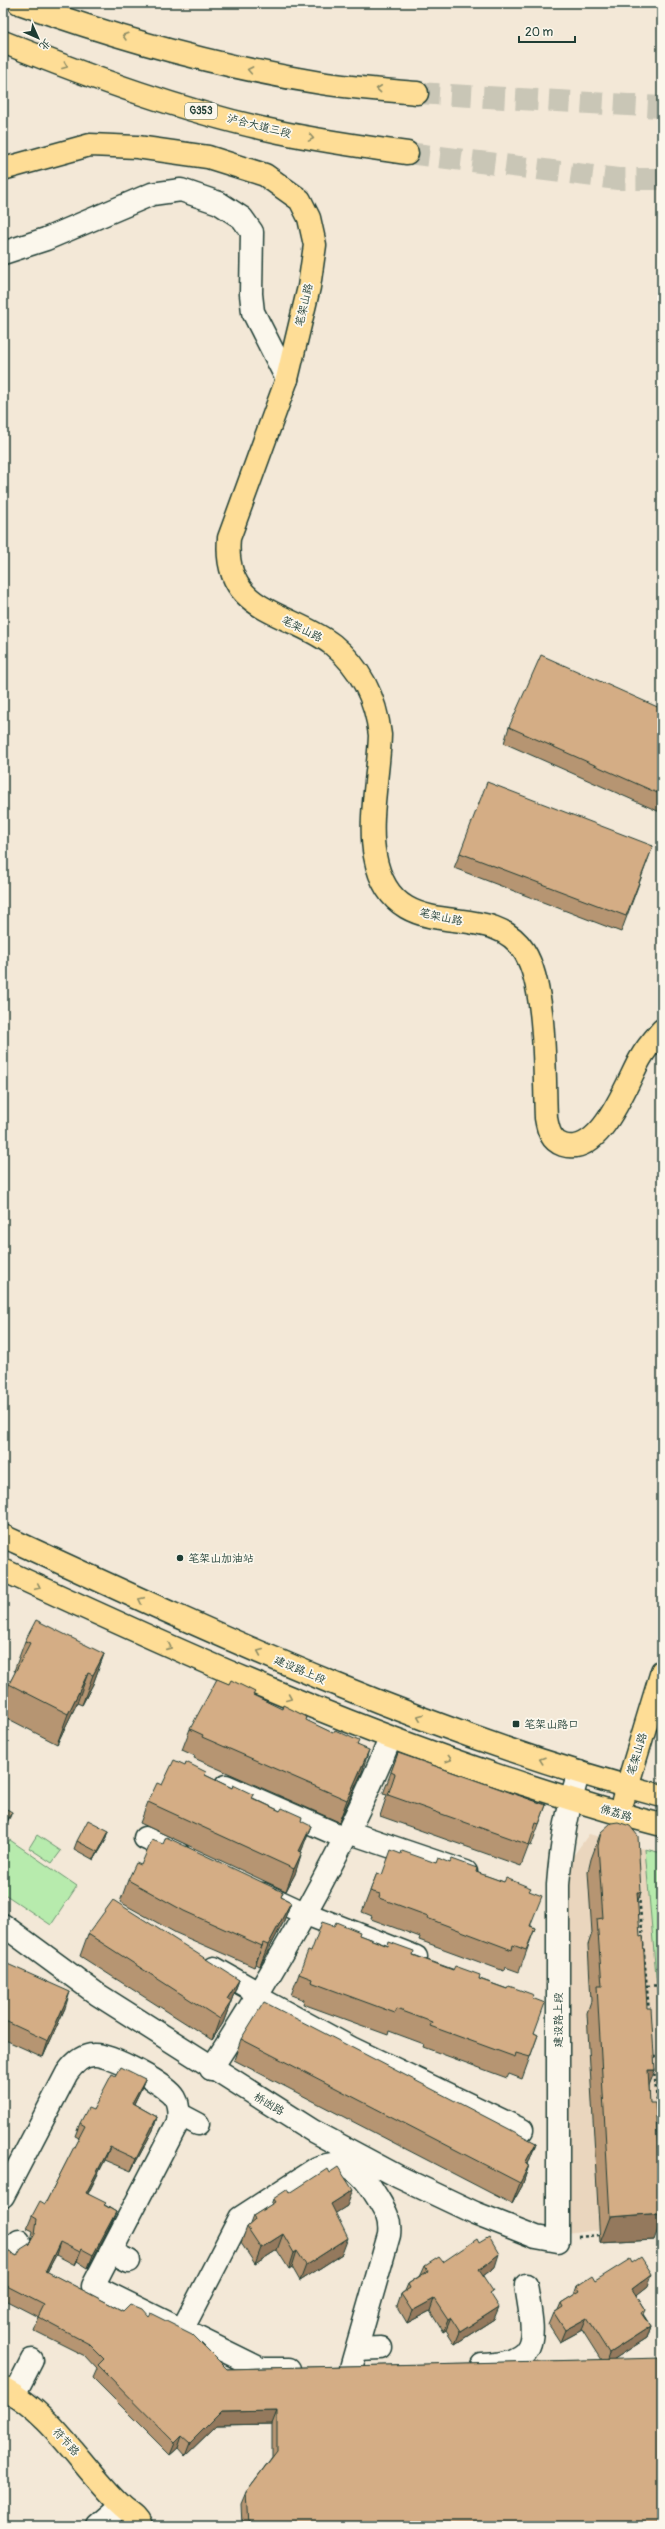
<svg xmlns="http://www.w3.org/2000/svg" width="665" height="2529" viewBox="0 0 665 2529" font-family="Pangolin,'LXGW WenKai TC',sans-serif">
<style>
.built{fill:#ead6be}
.green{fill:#b7ebad;stroke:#6b9470}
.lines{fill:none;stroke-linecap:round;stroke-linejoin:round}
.highway-tunnel{stroke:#c9c6b6;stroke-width:22;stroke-dasharray:22 11;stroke-linecap:butt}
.minor-casing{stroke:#1f3d34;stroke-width:25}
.major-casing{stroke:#1f3d34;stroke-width:25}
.highway-casing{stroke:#1f3d34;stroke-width:25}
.path{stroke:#1f3d34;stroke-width:2.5;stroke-dasharray:3 3;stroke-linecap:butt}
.minor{stroke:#fbf7ec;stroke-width:22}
.major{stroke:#fedd96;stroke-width:22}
.highway{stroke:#fedd96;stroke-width:22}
.wall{fill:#b69572;stroke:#1f3d34}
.shaded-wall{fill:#94795d;stroke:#1f3d34}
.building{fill:#d4ad85;stroke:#1f3d34}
.oneway{stroke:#8e8d65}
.poi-dot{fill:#1f3d34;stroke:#fbf7ec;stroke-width:1.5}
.labels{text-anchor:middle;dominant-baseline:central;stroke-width:3.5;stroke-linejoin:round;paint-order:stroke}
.shield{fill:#fbf7ec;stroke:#61756b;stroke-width:1}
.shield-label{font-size:10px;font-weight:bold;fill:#1f3d34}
.street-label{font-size:11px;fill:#1f3d34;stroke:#fbf7ec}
.poi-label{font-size:11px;fill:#1f3d34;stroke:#fbf7ec;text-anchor:start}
</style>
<rect width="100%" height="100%" fill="#f3e8d7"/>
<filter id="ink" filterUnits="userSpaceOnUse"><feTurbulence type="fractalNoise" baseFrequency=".025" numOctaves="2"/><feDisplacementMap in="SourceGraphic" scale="8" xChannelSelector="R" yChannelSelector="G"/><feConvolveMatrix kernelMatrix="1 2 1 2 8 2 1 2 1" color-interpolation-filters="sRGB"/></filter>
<g filter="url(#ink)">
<polygon class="built" points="589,1834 645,1849 662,2045 662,2221 567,2234 568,1877 573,1856"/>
<g class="green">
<polygon points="37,1835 61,1851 52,1863 29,1848"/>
<polygon points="10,1840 77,1886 51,1925 3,1893 3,1850"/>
<polygon points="645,1849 662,1853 662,2045"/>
</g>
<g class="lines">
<g class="highway-tunnel">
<polyline points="417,93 662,107"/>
<polyline points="407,153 618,179 662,179"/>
</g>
<defs>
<g id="minor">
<polyline points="3,253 46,239 152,194 181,190 219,203 242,218 252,232 251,294 253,312 287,379"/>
<polyline points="226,1786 345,1838"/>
<polyline points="348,1832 466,1872"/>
<polyline points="145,1838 178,1853"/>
<polyline points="263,1894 304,1913 416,1957"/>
<path d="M 3,1925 L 97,1994 L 313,2131 L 399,2177 L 475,2213 L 536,2237 L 558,2241 L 558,1885 C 561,1846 567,1809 579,1772"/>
<polyline points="214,1968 260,1994"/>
<polyline points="257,1997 351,2048 522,2130"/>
<path d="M 211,2069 C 279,1964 343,1854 390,1739"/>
<polyline points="179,2114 198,2124"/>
<path d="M 3,2196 L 67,2073 C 74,2063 82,2055 94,2055 C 110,2054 167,2084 175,2098 C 179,2105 179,2113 178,2122 L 93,2286 L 261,2369 L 289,2369"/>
<polyline points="3,2244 14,2250 19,2241"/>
<polyline points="111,2252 129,2261"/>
<path d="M 182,2330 L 240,2218 L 317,2168 C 346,2156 363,2173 377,2197 C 385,2210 391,2219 389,2235 L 351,2368"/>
<polyline points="357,2349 381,2348"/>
<path d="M 482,2365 C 545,2363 533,2333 526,2285"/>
<polyline points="14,2395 32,2360"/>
<polyline points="98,2526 121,2506"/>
</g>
<g id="major">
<path d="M 3,169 L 90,145 L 137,147 L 208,157 L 265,175 L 300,200 L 309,218 L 315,245 L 309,287 L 287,379 L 229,538 C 222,614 290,611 333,645 C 361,668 376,700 380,735 C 379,772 368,821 375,856 C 393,953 488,894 524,951 C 547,987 544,1074 546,1118 C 548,1130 551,1141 563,1145 C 601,1157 626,1084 640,1059 C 646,1048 654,1039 662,1030"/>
<path d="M 3,1536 C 217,1635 433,1736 662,1796"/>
<path d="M 3,1570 C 167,1646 330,1720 502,1777 C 555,1794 608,1812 662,1825"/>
<polyline points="623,1800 662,1671"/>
<path d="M 3,2388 C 54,2415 81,2467 121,2505 C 129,2513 137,2515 142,2526"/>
</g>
<g id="highway">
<path d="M 19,3 C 117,38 219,67 321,83 C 353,88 385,90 417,93"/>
<path d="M 3,42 C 90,77 187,113 279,132 C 321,141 364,147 407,153"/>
</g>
</defs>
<use href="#minor" class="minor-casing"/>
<use href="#major" class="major-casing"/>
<use href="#highway" class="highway-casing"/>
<g class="path">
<polyline points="639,1895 649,2012"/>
<polyline points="647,1986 662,1985"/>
<polyline points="653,2057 662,2057"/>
<polyline points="654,2068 662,2159"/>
<polyline points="578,2237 599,2235"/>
</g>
<use href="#minor" class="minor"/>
<use href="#major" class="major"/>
<use href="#highway" class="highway"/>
</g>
<g class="wall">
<polygon points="662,709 662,807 660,812 504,743 509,727"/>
<polygon points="653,846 621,932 454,868 460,853"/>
<polygon points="25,1641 104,1654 93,1684 82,1705 77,1703 57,1744 3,1716 3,1701 9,1684 16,1671 14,1671"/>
<polygon points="253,1696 358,1745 362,1772 339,1822 194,1758 195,1756 182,1750 190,1729"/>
<polygon points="398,1753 546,1805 531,1846 529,1845 521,1866 380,1816 387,1795 383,1794"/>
<polygon points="205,1775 301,1821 303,1847 301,1852 295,1874 286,1891 140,1823 148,1802 162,1785"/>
<polygon points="109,1831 106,1840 94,1860 74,1849 77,1841"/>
<polygon points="601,1832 641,1892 637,1902 649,2085 654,2240 600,2243 587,2013 591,2001 588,1945 592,1933 588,1872 591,1859"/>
<polygon points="436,1863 450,1863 529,1891 531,1926 535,1928 519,1972 505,1967 504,1971 419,1940 420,1937 371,1919 372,1916 362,1912 377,1873 382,1875"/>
<polygon points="141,1865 283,1892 281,1897 291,1902 283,1923 260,1966 256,1964 254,1967 176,1933 120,1902 128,1880"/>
<polygon points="334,1926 532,1998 534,2033 538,2035 522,2079 509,2074 507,2078 423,2047 424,2044 389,2031 388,2035 303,2004 304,2000 291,1995 299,1974 311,1952"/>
<polygon points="88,1934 239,1980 223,2023 212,2040 80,1956"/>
<polygon points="3,1962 65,2008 43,2057 3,2039"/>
<polygon points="241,2039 536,2143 528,2164 529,2165 522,2186 512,2204 234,2060"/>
<polygon points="116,2076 145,2079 140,2091 134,2104 157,2117 153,2130 131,2171 105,2160 88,2194 105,2205 116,2212 111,2224 88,2268 77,2261 75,2265 56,2255 47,2272 123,2311 148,2316 227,2369 601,2360 582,2330 560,2342 549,2325 554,2313 558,2310 561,2303 574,2295 577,2286 595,2281 648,2286 636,2295 646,2311 644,2315 651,2326 647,2338 614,2359 662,2526 242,2526 241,2504 246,2492 272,2457 272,2424 217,2425 185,2456 178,2448 170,2455 93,2378 97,2369 85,2356 33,2330 38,2317 3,2299 3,2249 17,2256 29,2244 31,2241 33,2231 27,2228 32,2216 45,2204 79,2138 75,2136 80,2123 93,2110"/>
<polygon points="290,2193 347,2206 335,2213 342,2254 300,2281 292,2267 289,2269 277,2250 255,2264 241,2243 247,2227 250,2224 253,2216 271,2205 273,2199"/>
<polygon points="443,2262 495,2267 483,2276 491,2295 494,2319 455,2344 446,2330 443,2332 430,2311 407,2323 397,2306 401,2294 405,2291 408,2284 421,2275 425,2266"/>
</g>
<g class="shaded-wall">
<polygon points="104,1654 93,1684 82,1705 93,1675"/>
<polygon points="88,1673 77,1703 57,1744 68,1714"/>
<polygon points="369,1750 362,1772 339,1822 347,1800"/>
<polygon points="12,1812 10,1817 3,1829 3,1827"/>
<polygon points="311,1826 303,1847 293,1869 299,1851"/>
<polygon points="109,1831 106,1840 94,1860 98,1852"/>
<polygon points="302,1852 295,1874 286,1891 294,1869"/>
<polygon points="637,1892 641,1892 632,1918"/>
<polygon points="291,1902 283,1923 260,1966 268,1945"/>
<polygon points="263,1943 256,1964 254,1967 262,1946"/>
<polygon points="239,1980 223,2023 212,2040 227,1999"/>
<polygon points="70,1992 65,2008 43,2057 48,2041"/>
<polygon points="648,2070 655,2070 645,2096"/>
<polygon points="145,2079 140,2091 128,2116 132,2103"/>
<polygon points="157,2117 153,2130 131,2171 136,2159"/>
<polygon points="536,2143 528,2164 525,2163"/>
<polygon points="110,2147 105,2160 81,2206 86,2193"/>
<polygon points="529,2165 522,2186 512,2204 520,2183"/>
<polygon points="353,2190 347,2206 325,2220 331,2204"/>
<polygon points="116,2212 111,2224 88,2268 93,2255"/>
<polygon points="662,2213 662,2219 654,2240 600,2243 610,2217"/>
<polygon points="283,2234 277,2250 255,2264 261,2248"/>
<polygon points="348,2238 342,2254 300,2281 306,2265"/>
<polygon points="60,2242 56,2255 41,2284 46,2271"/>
<polygon points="82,2249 77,2261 75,2265 80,2252"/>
<polygon points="297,2251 292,2267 289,2269 294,2253"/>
<polygon points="499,2254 495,2267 475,2282 479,2270"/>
<polygon points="652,2274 648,2286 628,2302 632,2289"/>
<polygon points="434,2299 430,2311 407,2323 412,2311"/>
<polygon points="499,2307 494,2319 455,2344 460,2332"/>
<polygon points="451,2318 446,2330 443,2332 448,2320"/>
<polygon points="587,2318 582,2330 560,2342 565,2330"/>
<polygon points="651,2326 647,2338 605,2365 609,2353"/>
<polygon points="277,2411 272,2424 217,2425 185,2456 190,2443 221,2412"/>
<polygon points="182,2436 178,2448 170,2455 175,2443"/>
</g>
<g class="building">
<polygon points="541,655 662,709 662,795 509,727"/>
<polygon points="487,782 653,846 626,916 460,853"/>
<polygon points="36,1620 104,1654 93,1675 88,1673 68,1714 9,1684 30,1643 25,1641"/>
<polygon points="217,1679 229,1684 231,1680 255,1692 253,1695 282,1709 283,1705 307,1717 306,1720 333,1733 335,1730 359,1741 357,1745 369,1750 347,1800 202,1737 203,1735 190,1729"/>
<polygon points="398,1753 546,1805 539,1824 536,1823 529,1845 388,1795 395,1774 391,1772"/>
<polygon points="174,1760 185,1765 186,1762 206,1772 205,1775 232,1788 233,1785 254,1795 252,1798 280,1811 282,1808 302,1817 301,1821 311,1826 299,1851 302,1852 294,1869 148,1802 157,1783 162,1785"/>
<polygon points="3,1807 12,1812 3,1827"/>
<polygon points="88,1820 109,1831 98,1852 77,1841"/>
<polygon points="618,1822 630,1826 638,1836 641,1892 637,1892 640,1937 643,1936 647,2008 651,2008 655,2070 648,2070 650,2103 655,2103 661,2197 662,2197 662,2213 610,2217 597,1986 602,1986 597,1919 603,1918 598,1846 601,1832 611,1823"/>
<polygon points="166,1837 283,1892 281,1897 291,1902 268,1945 263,1943 262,1946 184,1911 128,1880 136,1863 141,1865 152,1840 163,1844"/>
<polygon points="391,1850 401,1854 402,1851 436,1863 438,1858 450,1863 452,1859 477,1868 476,1872 504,1882 506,1878 531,1888 529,1891 542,1896 530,1926 535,1928 526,1950 513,1945 512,1950 427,1918 428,1916 379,1898 380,1894 370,1891 377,1873 382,1875"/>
<polygon points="113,1900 239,1980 227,1999 231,2002 220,2019 88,1934"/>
<polygon points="322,1922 334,1926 336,1922 360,1932 359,1935 388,1946 389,1942 414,1951 413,1955 453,1970 455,1966 480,1975 479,1979 507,1989 509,1986 534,1995 532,1998 545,2003 534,2033 538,2035 530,2057 516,2053 515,2057 430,2026 432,2022 397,2009 395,2013 311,1982 312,1979 299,1974 308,1951 311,1952"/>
<polygon points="3,1962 70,1992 48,2041 3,2020"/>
<polygon points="264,2002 536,2143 525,2163 529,2165 520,2183 241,2039"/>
<polygon points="121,2067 145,2079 132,2103 157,2117 136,2159 110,2147 86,2193 106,2203 104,2205 116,2212 93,2255 82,2249 80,2252 60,2242 46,2271 123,2311 130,2304 142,2309 148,2316 150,2313 192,2334 227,2369 662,2358 662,2526 248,2526 246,2492 277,2451 277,2411 221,2412 190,2443 182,2436 175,2443 98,2365 104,2359 89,2344 38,2317 44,2305 5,2285 3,2289 3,2249 17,2256 21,2249 29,2244 35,2234 37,2219 32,2216 40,2201 45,2204 74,2147 85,2126 80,2123 88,2108 93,2110 112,2074 116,2076"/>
<polygon points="338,2167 353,2190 331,2204 348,2238 306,2265 297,2251 294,2253 283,2234 261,2248 247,2227 255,2220 253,2216 275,2202 273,2199 288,2189 290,2193 327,2169 329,2173"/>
<polygon points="489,2237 499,2254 479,2270 493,2291 490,2293 499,2307 460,2332 451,2318 448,2320 434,2299 412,2311 401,2294 410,2288 408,2284 428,2271 425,2266 439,2257 443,2262 477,2239 479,2243"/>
<polygon points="641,2257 652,2274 632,2289 646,2311 642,2313 651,2326 609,2353 587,2318 565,2330 554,2313 563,2307 561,2303 580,2291 577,2286 592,2276 595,2281 630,2259 632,2263"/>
</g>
<defs><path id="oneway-chevron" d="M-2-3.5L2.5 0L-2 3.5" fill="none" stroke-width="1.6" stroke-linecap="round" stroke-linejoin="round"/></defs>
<g class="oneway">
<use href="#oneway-chevron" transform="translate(125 36) rotate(-164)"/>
<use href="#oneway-chevron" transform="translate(65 66) rotate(21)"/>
<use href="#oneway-chevron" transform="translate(250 70) rotate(-169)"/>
<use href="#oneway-chevron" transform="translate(379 89) rotate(-174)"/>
<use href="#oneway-chevron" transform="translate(311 138) rotate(10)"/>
<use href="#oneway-chevron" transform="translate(38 1587) rotate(25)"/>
<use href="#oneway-chevron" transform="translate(141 1600) rotate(-155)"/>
<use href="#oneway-chevron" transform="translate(169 1647) rotate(24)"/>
<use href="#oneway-chevron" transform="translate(260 1652) rotate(-157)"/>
<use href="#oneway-chevron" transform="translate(289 1698) rotate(23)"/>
<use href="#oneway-chevron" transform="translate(420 1717) rotate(-159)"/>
<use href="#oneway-chevron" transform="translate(449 1759) rotate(18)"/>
<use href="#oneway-chevron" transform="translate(542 1760) rotate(-161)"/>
</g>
</g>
<g class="poi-dot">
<circle cx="180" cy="1558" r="4"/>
<rect x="512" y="1720" width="8" height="8" rx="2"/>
</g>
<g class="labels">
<rect class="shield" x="185" y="103" width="32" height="16" rx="3"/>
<g class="shield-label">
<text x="201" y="111">G353</text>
</g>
<g class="street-label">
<text transform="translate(259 126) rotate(14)">泸合大道三段</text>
<text transform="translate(304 305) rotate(-77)">笔架山路</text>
<text transform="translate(302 629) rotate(26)">笔架山路</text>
<text transform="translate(441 917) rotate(12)">笔架山路</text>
<text transform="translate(300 1670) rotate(23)">建设路上段</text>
<text transform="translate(637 1754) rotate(-73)">笔架山路</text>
<text transform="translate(616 1813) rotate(16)">佛荔路</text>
<text transform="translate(558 2020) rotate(-90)">建设路上段</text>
<text transform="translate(269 2104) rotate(31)">桥凼路</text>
<text transform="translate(66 2442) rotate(47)">符节路</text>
</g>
<g class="poi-label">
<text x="188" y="1558">笔架山加油站</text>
<text x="524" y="1724">笔架山路口</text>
</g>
</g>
<rect width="665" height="2529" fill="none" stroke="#fbf7ec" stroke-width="16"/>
<rect x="8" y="8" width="649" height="2513" fill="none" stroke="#1f3d34" stroke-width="1.5" filter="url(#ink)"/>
<g transform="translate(38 38) rotate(135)" stroke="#fbf7ec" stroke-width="3" paint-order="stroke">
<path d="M0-3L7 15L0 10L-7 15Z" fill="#1f3d34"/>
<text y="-6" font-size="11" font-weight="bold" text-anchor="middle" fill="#1f3d34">北</text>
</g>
<path d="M519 36v6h56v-6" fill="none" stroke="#1f3d34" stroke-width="2"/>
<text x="525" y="36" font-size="12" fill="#1f3d34" stroke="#fbf7ec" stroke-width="3" paint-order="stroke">20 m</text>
</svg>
